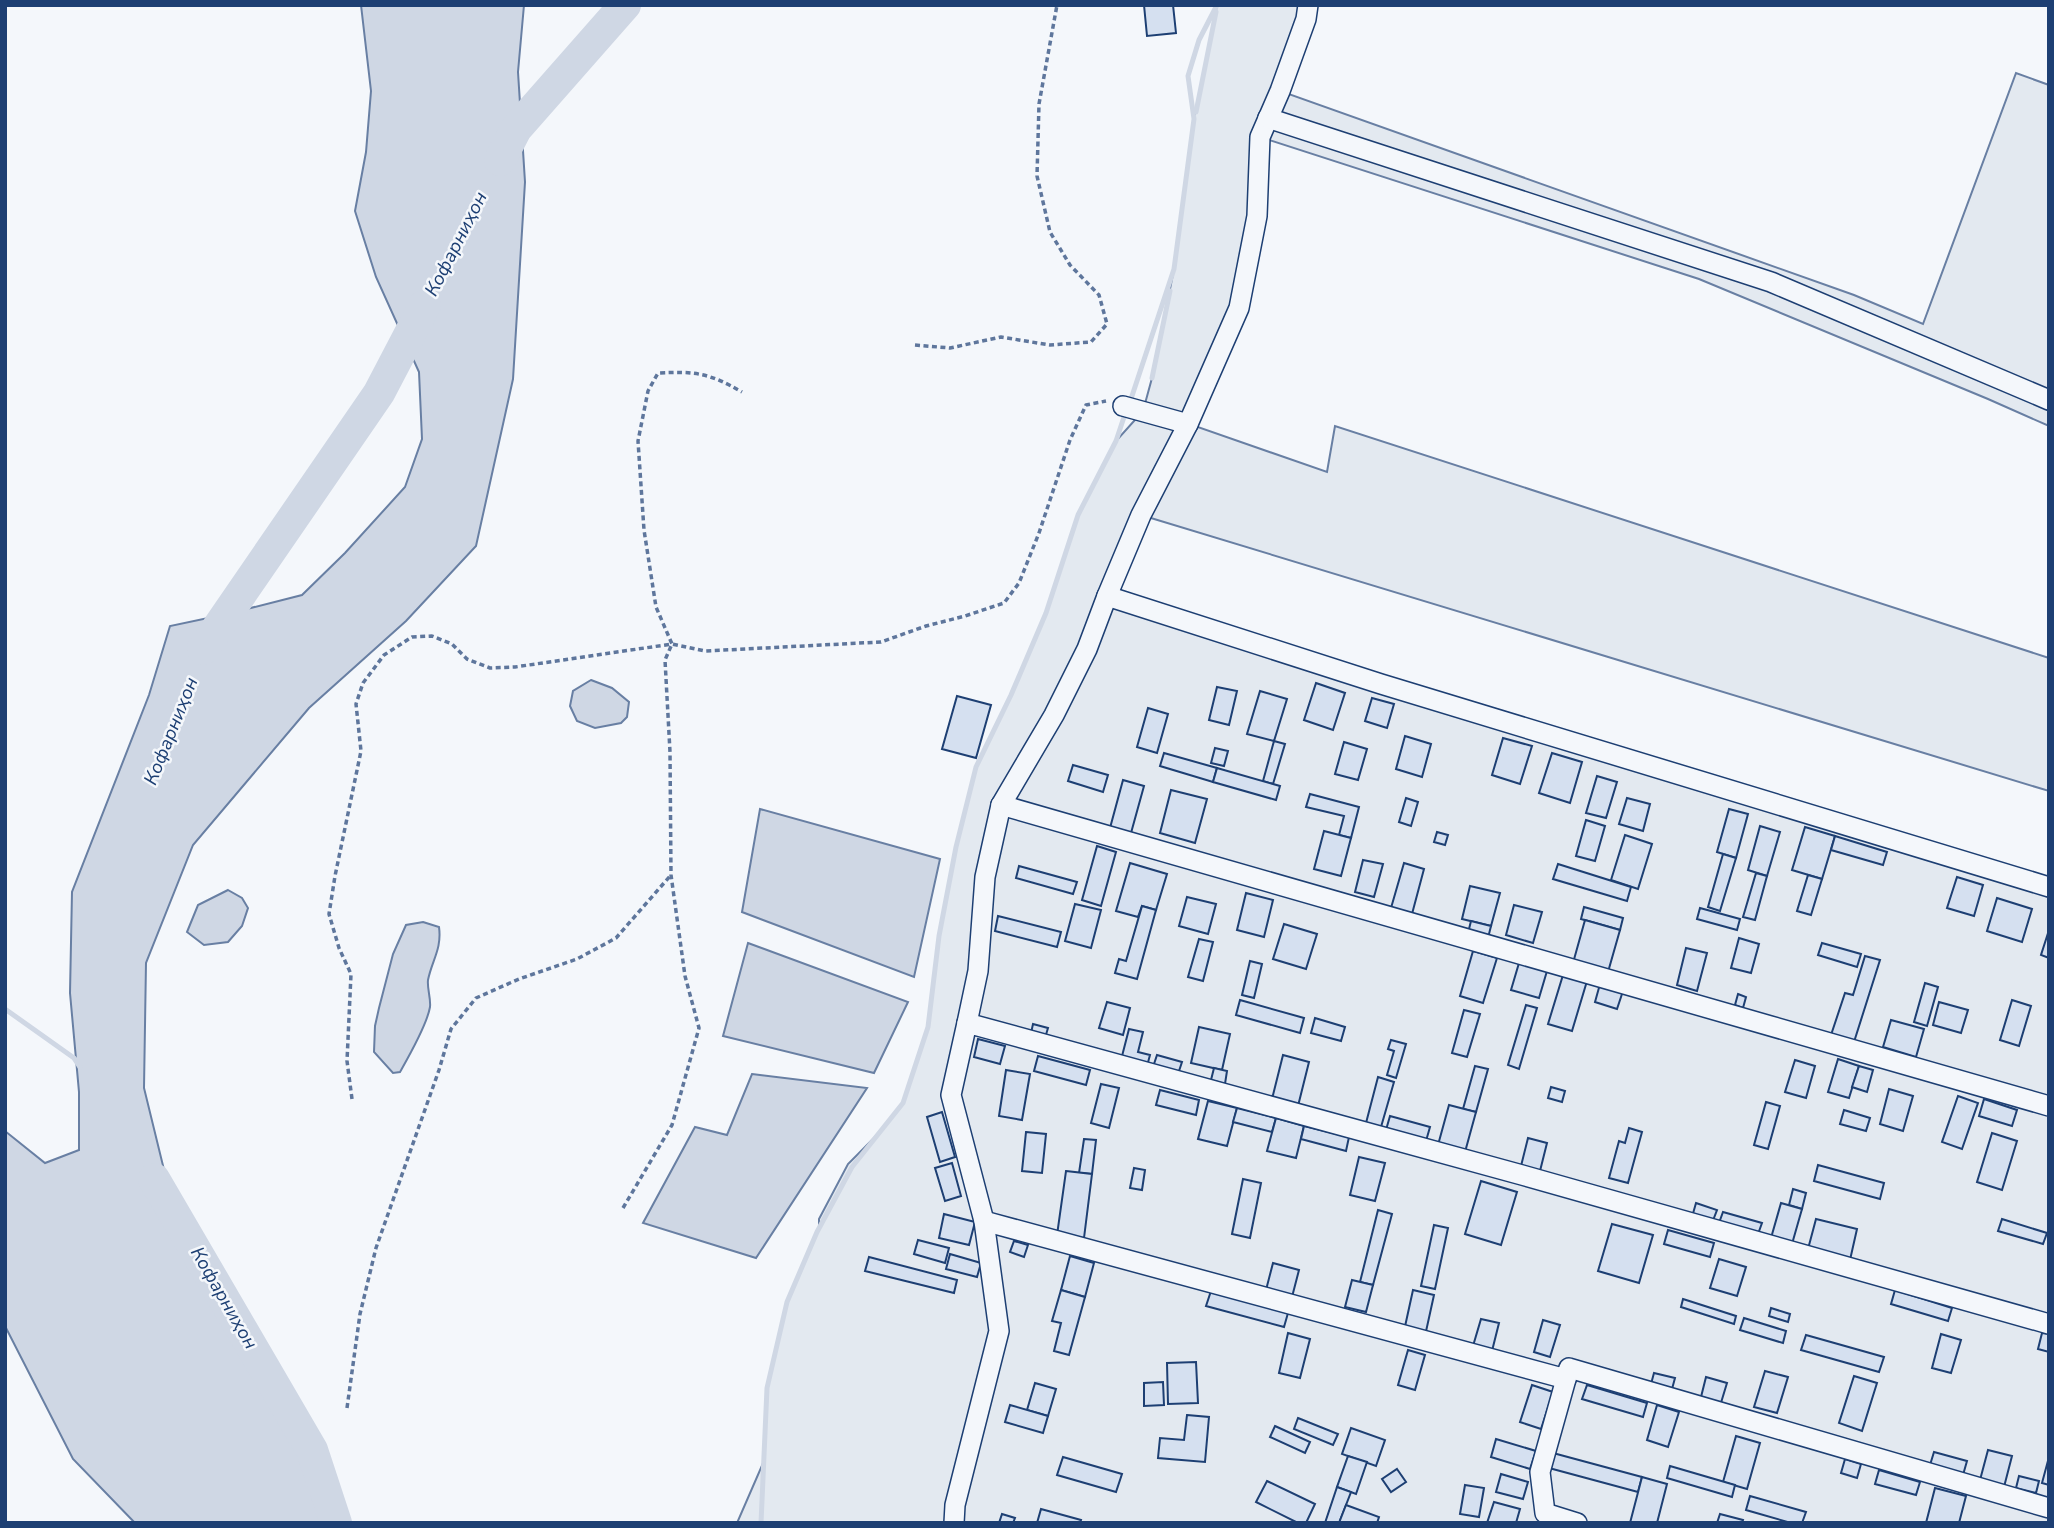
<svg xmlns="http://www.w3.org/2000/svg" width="2054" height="1528" viewBox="0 0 2054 1528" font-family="'Nunito Sans',sans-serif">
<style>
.green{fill:#e3e9f0;stroke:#687fa3;stroke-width:2}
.water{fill:#cfd7e4;stroke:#687fa3;stroke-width:2}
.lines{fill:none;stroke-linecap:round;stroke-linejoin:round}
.stream{stroke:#cfd7e4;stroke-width:5}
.river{stroke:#cfd7e4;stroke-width:32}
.building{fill:#d5e0f0;stroke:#1d3f73;stroke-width:2}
.minor-casing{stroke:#1d3f73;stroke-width:22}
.path{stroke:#5e769c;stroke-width:3.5;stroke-dasharray:5 3.5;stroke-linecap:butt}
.minor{stroke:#f4f7fb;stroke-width:19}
.labels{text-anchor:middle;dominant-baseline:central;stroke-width:5;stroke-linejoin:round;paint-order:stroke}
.water-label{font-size:19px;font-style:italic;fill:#1d3f73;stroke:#f4f7fb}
</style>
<rect width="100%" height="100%" fill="#f4f7fb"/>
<polygon class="green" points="1217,5 1308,5 1280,91 1854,295 1923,324 2016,73 2049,85 2049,426 1988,399 1699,279 1260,137 1239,308 1189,424 1327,472 1335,426 2049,658 2049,791 1141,515 1107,596 2049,887 2049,1523 737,1523 764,1461 767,1388 787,1302 819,1227 819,1219 848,1164 877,1135 903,1103 928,1027 939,936 956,847 976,767 1011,694 1046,613 1078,515 1116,441 1143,411 1152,378 1174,269 1194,119"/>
<g class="water">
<polygon points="361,5 524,5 518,72 525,182 513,379 476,546 406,621 309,708 193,845 146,963 144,1088 177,1223 267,1385 335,1523 135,1523 73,1459 5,1326 5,1131 45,1163 79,1150 79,1092 70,993 72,892 149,695 170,626 227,614 302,595 345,553 405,487 422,439 419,372 376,277 355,211 366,152 371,91"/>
<polygon points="591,680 612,688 629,702 627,717 621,723 595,728 577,721 570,706 573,691"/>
<polygon points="760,809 940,859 914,977 742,912"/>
<polygon points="228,890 242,898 248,908 242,926 228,942 204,945 187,932 198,905"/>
<path d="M 423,922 L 439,927 C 442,949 432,960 428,980 C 427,989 431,998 430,1007 C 427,1025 409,1056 400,1072 L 393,1073 L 374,1052 L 375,1026 L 379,1008 L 393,954 L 406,925 Z"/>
<polygon points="748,943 908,1002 874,1073 723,1036"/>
<polygon points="752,1074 867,1088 756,1258 643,1223 695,1127 727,1135"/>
</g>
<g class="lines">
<g class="stream">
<polyline points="1196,112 1216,12"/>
<polyline points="1152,378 1170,291"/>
<polyline points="1130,402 1174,269 1194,119 1188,76 1199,40 1217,5"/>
<polyline points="5,1009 74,1058 80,1067"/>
<polyline points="761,1523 767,1388 787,1302 817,1232 852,1167 903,1103 928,1027 939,936 956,847 976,767 1011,695 1046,613 1078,515 1116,441 1126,411"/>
</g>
<g class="river">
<polyline points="500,160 516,129 625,5"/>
<polyline points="203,649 379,393 425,305"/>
<polyline points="154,1179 312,1450 336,1523"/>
</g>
</g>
<g class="building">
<polygon points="1144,5 1173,5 1176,33 1147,36"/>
<polygon points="1316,683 1345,693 1333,730 1304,720"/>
<polygon points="1217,687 1237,691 1229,725 1209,720"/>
<polygon points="1260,691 1287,699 1274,741 1247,734"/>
<polygon points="957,696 991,705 976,758 942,749"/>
<polygon points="1372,698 1394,704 1387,728 1365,721"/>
<polygon points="1148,708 1168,714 1157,753 1137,747"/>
<polygon points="1405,736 1431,744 1422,777 1396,769"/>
<polygon points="1503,738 1532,746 1520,784 1492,775"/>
<polygon points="1274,741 1285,744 1273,784 1263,781"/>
<polygon points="1344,742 1367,749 1358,780 1335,774"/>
<polygon points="1215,748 1228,751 1224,766 1211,763"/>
<polygon points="1164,753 1217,768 1213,782 1160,766"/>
<polygon points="1552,753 1582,762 1570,803 1539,793"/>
<polygon points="1073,765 1108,775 1103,792 1068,781"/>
<polygon points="1217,768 1280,786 1276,800 1213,782"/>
<polygon points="1597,776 1617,782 1606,818 1586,813"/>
<polygon points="1123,780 1144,786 1131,833 1110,828"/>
<polygon points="1171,790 1207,799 1195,843 1160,833"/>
<polygon points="1310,794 1359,807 1351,838 1339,835 1344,816 1306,807"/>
<polygon points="1406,798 1418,802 1411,826 1399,822"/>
<polygon points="1627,798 1650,804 1643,831 1619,824"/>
<polygon points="1729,809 1748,814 1736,858 1717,852"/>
<polygon points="1586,820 1605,826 1595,861 1576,856"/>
<polygon points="1760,826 1780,832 1767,876 1748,870"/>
<polygon points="1805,827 1835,836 1822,879 1792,870"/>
<polygon points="1324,831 1351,838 1341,876 1314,869"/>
<polygon points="1437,832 1448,835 1445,845 1434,842"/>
<polygon points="1625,835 1652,844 1638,889 1611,880"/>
<polygon points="1835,836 1887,852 1883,865 1831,850"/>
<polygon points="1097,846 1116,852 1101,906 1082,900"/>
<polygon points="1723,854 1736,858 1720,911 1708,907"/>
<polygon points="1363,860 1383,864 1374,897 1355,892"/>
<polygon points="1130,863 1167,874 1156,910 1142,906 1138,917 1116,911"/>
<polygon points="1404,863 1424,869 1412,914 1391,908"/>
<polygon points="1558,864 1631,887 1627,901 1553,879"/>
<polygon points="1019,866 1077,882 1073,894 1016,878"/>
<polygon points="1756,873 1767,876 1755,920 1743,917"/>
<polygon points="1808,875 1822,879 1811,915 1797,911"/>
<polygon points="1957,877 1983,885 1974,916 1947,908"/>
<polygon points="1470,886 1500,893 1491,926 1462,919"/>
<polygon points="1246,893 1273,900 1264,937 1237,930"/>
<polygon points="1187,897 1216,904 1208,934 1179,926"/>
<polygon points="1997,898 2032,909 2022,942 1987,931"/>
<polygon points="1075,904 1101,910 1091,948 1065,941"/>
<polygon points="1514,905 1542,912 1533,943 1506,935"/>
<polygon points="1142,906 1156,910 1137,979 1115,973 1119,959 1126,961"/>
<polygon points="1584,907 1623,918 1620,930 1581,919"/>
<polygon points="1700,908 1740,919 1737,930 1697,919"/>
<polygon points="998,916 1061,932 1057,947 995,931"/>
<polygon points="1585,920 1620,930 1608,972 1573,963"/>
<polygon points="1471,921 1491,926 1488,938 1468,933"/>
<polygon points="1284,924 1317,934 1306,969 1273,959"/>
<polygon points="2049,930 2049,958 2041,955"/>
<polygon points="1739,938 1759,944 1751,973 1731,968"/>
<polygon points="1199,939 1213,942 1203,981 1188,977"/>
<polygon points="1822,943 1861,954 1857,967 1818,955"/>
<polygon points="1686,948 1707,953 1697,991 1677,985"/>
<polygon points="1473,951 1497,958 1483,1003 1460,996"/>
<polygon points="1865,956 1880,960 1854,1042 1831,1035 1845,993 1853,995"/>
<polygon points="1250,961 1262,964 1254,998 1242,995"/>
<polygon points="1519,963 1547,971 1539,998 1511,990"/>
<polygon points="1563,975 1587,981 1572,1031 1548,1024"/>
<polygon points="1925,983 1938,987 1927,1026 1914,1022"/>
<polygon points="1600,984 1623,991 1617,1009 1595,1002"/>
<polygon points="1738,994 1746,997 1743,1008 1735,1005"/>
<polygon points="1240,1000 1304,1018 1300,1033 1236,1015"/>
<polygon points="2012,1000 2031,1006 2019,1046 2000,1040"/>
<polygon points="1107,1002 1130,1008 1123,1035 1099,1028"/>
<polygon points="1939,1002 1968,1010 1961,1033 1933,1025"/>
<polygon points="1526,1005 1537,1008 1519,1069 1508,1065"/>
<polygon points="1464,1010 1480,1014 1467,1057 1452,1053"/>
<polygon points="1315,1018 1345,1027 1341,1041 1311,1033"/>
<polygon points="1891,1020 1924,1029 1916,1057 1883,1047"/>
<polygon points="1033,1024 1048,1028 1045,1038 1031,1033"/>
<polygon points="1199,1027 1230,1034 1222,1070 1191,1063"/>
<polygon points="1129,1029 1143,1032 1138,1052 1150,1055 1147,1066 1121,1060"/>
<polygon points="978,1039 1005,1046 1000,1064 974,1057"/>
<polygon points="1391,1040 1406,1044 1396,1078 1387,1075 1394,1051 1388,1049"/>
<polygon points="1157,1055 1182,1062 1178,1074 1153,1067"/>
<polygon points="1283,1055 1309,1062 1298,1106 1272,1099"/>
<polygon points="1038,1056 1090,1070 1086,1085 1034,1071"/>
<polygon points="1838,1059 1859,1066 1849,1098 1828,1092"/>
<polygon points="1795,1060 1815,1066 1806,1098 1785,1092"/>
<polygon points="1475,1066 1488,1069 1476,1112 1463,1109"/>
<polygon points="1859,1066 1873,1070 1867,1092 1852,1087"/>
<polygon points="1214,1068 1227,1071 1225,1084 1211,1080"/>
<polygon points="1006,1070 1030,1074 1022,1120 999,1116"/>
<polygon points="1378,1077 1394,1082 1381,1127 1366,1123"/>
<polygon points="1101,1084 1119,1088 1109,1128 1091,1123"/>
<polygon points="1551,1087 1565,1091 1562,1102 1548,1098"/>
<polygon points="1889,1089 1913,1096 1903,1131 1880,1124"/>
<polygon points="1160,1090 1199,1100 1196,1115 1156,1105"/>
<polygon points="1958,1096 1978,1103 1962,1149 1942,1142"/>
<polygon points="1984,1099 2017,1110 2012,1126 1979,1116"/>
<polygon points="1208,1101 1237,1108 1227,1146 1198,1139"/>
<polygon points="1766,1102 1780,1106 1768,1149 1754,1145"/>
<polygon points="1449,1105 1476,1112 1465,1152 1438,1145"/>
<polygon points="1237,1108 1276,1118 1272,1132 1233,1122"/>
<polygon points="1844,1110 1870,1118 1866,1131 1840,1124"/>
<polygon points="942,1112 955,1157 940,1162 927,1117"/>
<polygon points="1390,1116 1430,1127 1426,1141 1386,1130"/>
<polygon points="1276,1118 1304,1126 1296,1158 1267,1151"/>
<polygon points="1304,1126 1349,1137 1346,1151 1301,1139"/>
<polygon points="1629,1128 1642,1132 1628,1183 1609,1178 1619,1141 1625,1143"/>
<polygon points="1026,1132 1046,1134 1042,1173 1022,1171"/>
<polygon points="1992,1133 2017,1141 2002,1190 1977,1182"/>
<polygon points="1528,1138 1547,1143 1540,1171 1521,1166"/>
<polygon points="1084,1139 1096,1140 1092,1174 1079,1173"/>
<polygon points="1359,1157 1385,1163 1375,1201 1350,1195"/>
<polygon points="952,1163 961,1196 945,1201 935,1168"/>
<polygon points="1818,1165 1884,1183 1880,1199 1814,1181"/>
<polygon points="1134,1168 1145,1170 1142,1190 1130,1188"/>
<polygon points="1066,1171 1092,1174 1084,1238 1057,1235"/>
<polygon points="1243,1179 1261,1183 1250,1238 1232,1234"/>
<polygon points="1481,1181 1517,1192 1501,1245 1465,1234"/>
<polygon points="1793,1189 1806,1193 1802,1209 1789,1205"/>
<polygon points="1696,1203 1717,1210 1712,1223 1692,1217"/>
<polygon points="1781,1203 1802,1209 1792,1244 1771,1238"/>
<polygon points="1378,1210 1392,1214 1373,1285 1360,1282"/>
<polygon points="1723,1212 1762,1223 1758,1234 1719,1223"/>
<polygon points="944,1214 975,1222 969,1245 939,1238"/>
<polygon points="1816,1219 1857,1229 1850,1260 1808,1249"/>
<polygon points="2002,1219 2047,1233 2043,1244 1998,1231"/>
<polygon points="1612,1224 1653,1235 1639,1283 1598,1271"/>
<polygon points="1434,1225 1448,1228 1435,1289 1421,1286"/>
<polygon points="1668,1230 1714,1243 1710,1257 1664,1244"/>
<polygon points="918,1240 949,1248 945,1263 914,1254"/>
<polygon points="1014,1241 1028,1245 1024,1257 1010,1252"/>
<polygon points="950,1254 981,1263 977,1277 946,1269"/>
<polygon points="1070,1256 1094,1263 1085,1297 1061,1290"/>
<polygon points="869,1257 957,1280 954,1293 865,1271"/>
<polygon points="1719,1259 1746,1267 1737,1296 1710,1288"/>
<polygon points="1273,1263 1299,1270 1292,1297 1266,1290"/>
<polygon points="1352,1280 1373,1285 1366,1312 1345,1307"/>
<polygon points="1061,1290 1085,1297 1069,1355 1054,1351 1061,1323 1052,1321"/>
<polygon points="1413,1290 1434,1295 1425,1336 1404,1331"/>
<polygon points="1895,1290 1952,1308 1948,1321 1891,1304"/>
<polygon points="1211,1291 1288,1313 1284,1327 1206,1306"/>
<polygon points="1683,1299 1736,1316 1734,1324 1681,1307"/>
<polygon points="1771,1308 1790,1314 1788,1322 1769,1316"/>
<polygon points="1744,1318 1786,1331 1783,1343 1740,1330"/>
<polygon points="1481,1319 1499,1323 1492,1351 1473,1346"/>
<polygon points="1543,1320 1560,1325 1550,1357 1534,1352"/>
<polygon points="1288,1333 1310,1339 1300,1378 1279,1373"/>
<polygon points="2042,1333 2049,1334 2049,1352 2038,1349"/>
<polygon points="1941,1334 1961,1340 1951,1373 1932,1368"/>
<polygon points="1806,1335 1884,1357 1879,1372 1801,1350"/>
<polygon points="1408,1350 1425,1355 1415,1390 1398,1385"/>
<polygon points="1196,1362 1198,1403 1168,1404 1167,1363"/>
<polygon points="1765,1371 1788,1377 1777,1413 1754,1407"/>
<polygon points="1654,1373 1675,1378 1672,1389 1651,1384"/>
<polygon points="1854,1376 1877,1383 1862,1431 1839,1423"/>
<polygon points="1706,1377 1727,1383 1720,1406 1700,1401"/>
<polygon points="1163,1382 1164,1405 1144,1406 1144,1383"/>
<polygon points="1035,1383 1056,1389 1048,1416 1027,1410"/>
<polygon points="1532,1385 1553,1392 1541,1429 1520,1422"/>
<polygon points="1587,1385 1647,1403 1643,1417 1582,1399"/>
<polygon points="1010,1405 1048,1416 1043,1433 1005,1422"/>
<polygon points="1657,1405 1679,1412 1668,1447 1647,1440"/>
<polygon points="1187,1415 1209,1417 1205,1462 1158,1458 1160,1438 1184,1440"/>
<polygon points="1298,1418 1338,1434 1333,1445 1294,1429"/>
<polygon points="1275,1426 1310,1442 1305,1453 1270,1437"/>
<polygon points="1351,1428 1385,1440 1376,1466 1342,1454"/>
<polygon points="1736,1436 1760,1443 1747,1489 1723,1482"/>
<polygon points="1496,1439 1536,1451 1530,1469 1491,1457"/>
<polygon points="1988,1450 2012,1456 2004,1487 1980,1480"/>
<polygon points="1934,1452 1967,1461 1963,1475 1930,1465"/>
<polygon points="1553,1453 1642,1477 1638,1492 1549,1468"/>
<polygon points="1348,1456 1367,1462 1356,1494 1337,1487"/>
<polygon points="1063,1457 1122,1474 1116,1492 1057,1475"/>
<polygon points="2049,1457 2049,1485 2042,1483"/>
<polygon points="1845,1459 1861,1464 1857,1478 1841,1473"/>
<polygon points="1670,1466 1735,1485 1732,1497 1667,1478"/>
<polygon points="1397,1469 1406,1482 1391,1492 1382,1479"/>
<polygon points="1879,1470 1920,1482 1916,1495 1875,1484"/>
<polygon points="1501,1474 1528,1482 1523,1499 1496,1492"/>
<polygon points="2019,1476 2039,1481 2036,1493 2016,1488"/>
<polygon points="1642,1477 1667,1484 1657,1523 1630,1523"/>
<polygon points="1267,1481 1315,1504 1306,1523 1298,1523 1256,1502"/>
<polygon points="1465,1485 1484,1488 1479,1517 1460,1514"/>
<polygon points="1337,1487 1351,1492 1339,1523 1325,1523"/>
<polygon points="1935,1488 1966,1496 1959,1523 1926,1523"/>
<polygon points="1750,1496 1806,1512 1802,1523 1791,1523 1746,1510"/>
<polygon points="1494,1502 1520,1509 1516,1523 1487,1523"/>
<polygon points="1346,1505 1379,1517 1377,1523 1339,1523"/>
<polygon points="1041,1509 1081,1520 1080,1523 1037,1523"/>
<polygon points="1002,1514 1015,1518 1013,1523 999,1523"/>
<polygon points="1720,1514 1743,1520 1742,1523 1717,1523"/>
</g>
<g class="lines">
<defs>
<g id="minor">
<polyline points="1308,5 1306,19 1280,91 1260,137 1257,216 1239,308 1188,424 1141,515 1107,596 1087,649 1054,715 1001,805 2049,1106"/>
<polyline points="1268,118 1771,282 2049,400"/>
<polyline points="1123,406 1188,424"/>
<polyline points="1107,596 1381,684 2049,887"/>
<polyline points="967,1023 978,971 985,877 1001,805"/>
<polyline points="984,1221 1566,1379 1569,1368 2049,1508"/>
<polyline points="1566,1379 1540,1472 1545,1513 1577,1523"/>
<polyline points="954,1523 955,1505 999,1331 984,1221 951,1095 967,1023 1522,1175 2049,1324"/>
</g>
</defs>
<use href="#minor" class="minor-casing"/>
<g class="path">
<polyline points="915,345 950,348 1001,337 1050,345 1091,342 1107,324 1099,295 1070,265 1050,232 1037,176 1039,104 1057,5"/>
<path d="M 352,1099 L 347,1061 L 351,974 L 339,948 L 329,914 L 335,876 L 361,751 L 356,704 L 363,683 L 384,655 L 412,637 L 432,636 L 452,644 L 467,659 L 490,668 L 515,667 L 672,644 L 656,607 L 644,530 L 638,441 L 648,391 L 658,373 C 695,371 709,373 742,392"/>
<polyline points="623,1208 672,1125 699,1028 685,976 671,875 670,752 665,660 672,644 705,651 881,642 926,626 965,616 1004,603 1019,583 1039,533 1070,440 1086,405 1106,401"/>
<polyline points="347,1408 360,1314 376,1248 439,1070 451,1029 476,998 519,979 577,959 616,938 671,875"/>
</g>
<use href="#minor" class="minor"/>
</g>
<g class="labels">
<g class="water-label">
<text transform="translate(456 244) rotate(-63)">Кофарниҳон</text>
<text transform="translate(171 731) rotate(-68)">Кофарниҳон</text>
<text transform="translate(224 1298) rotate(60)">Кофарниҳон</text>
</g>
</g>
<rect width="2054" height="1528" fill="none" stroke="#1d3f73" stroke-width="14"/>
</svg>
